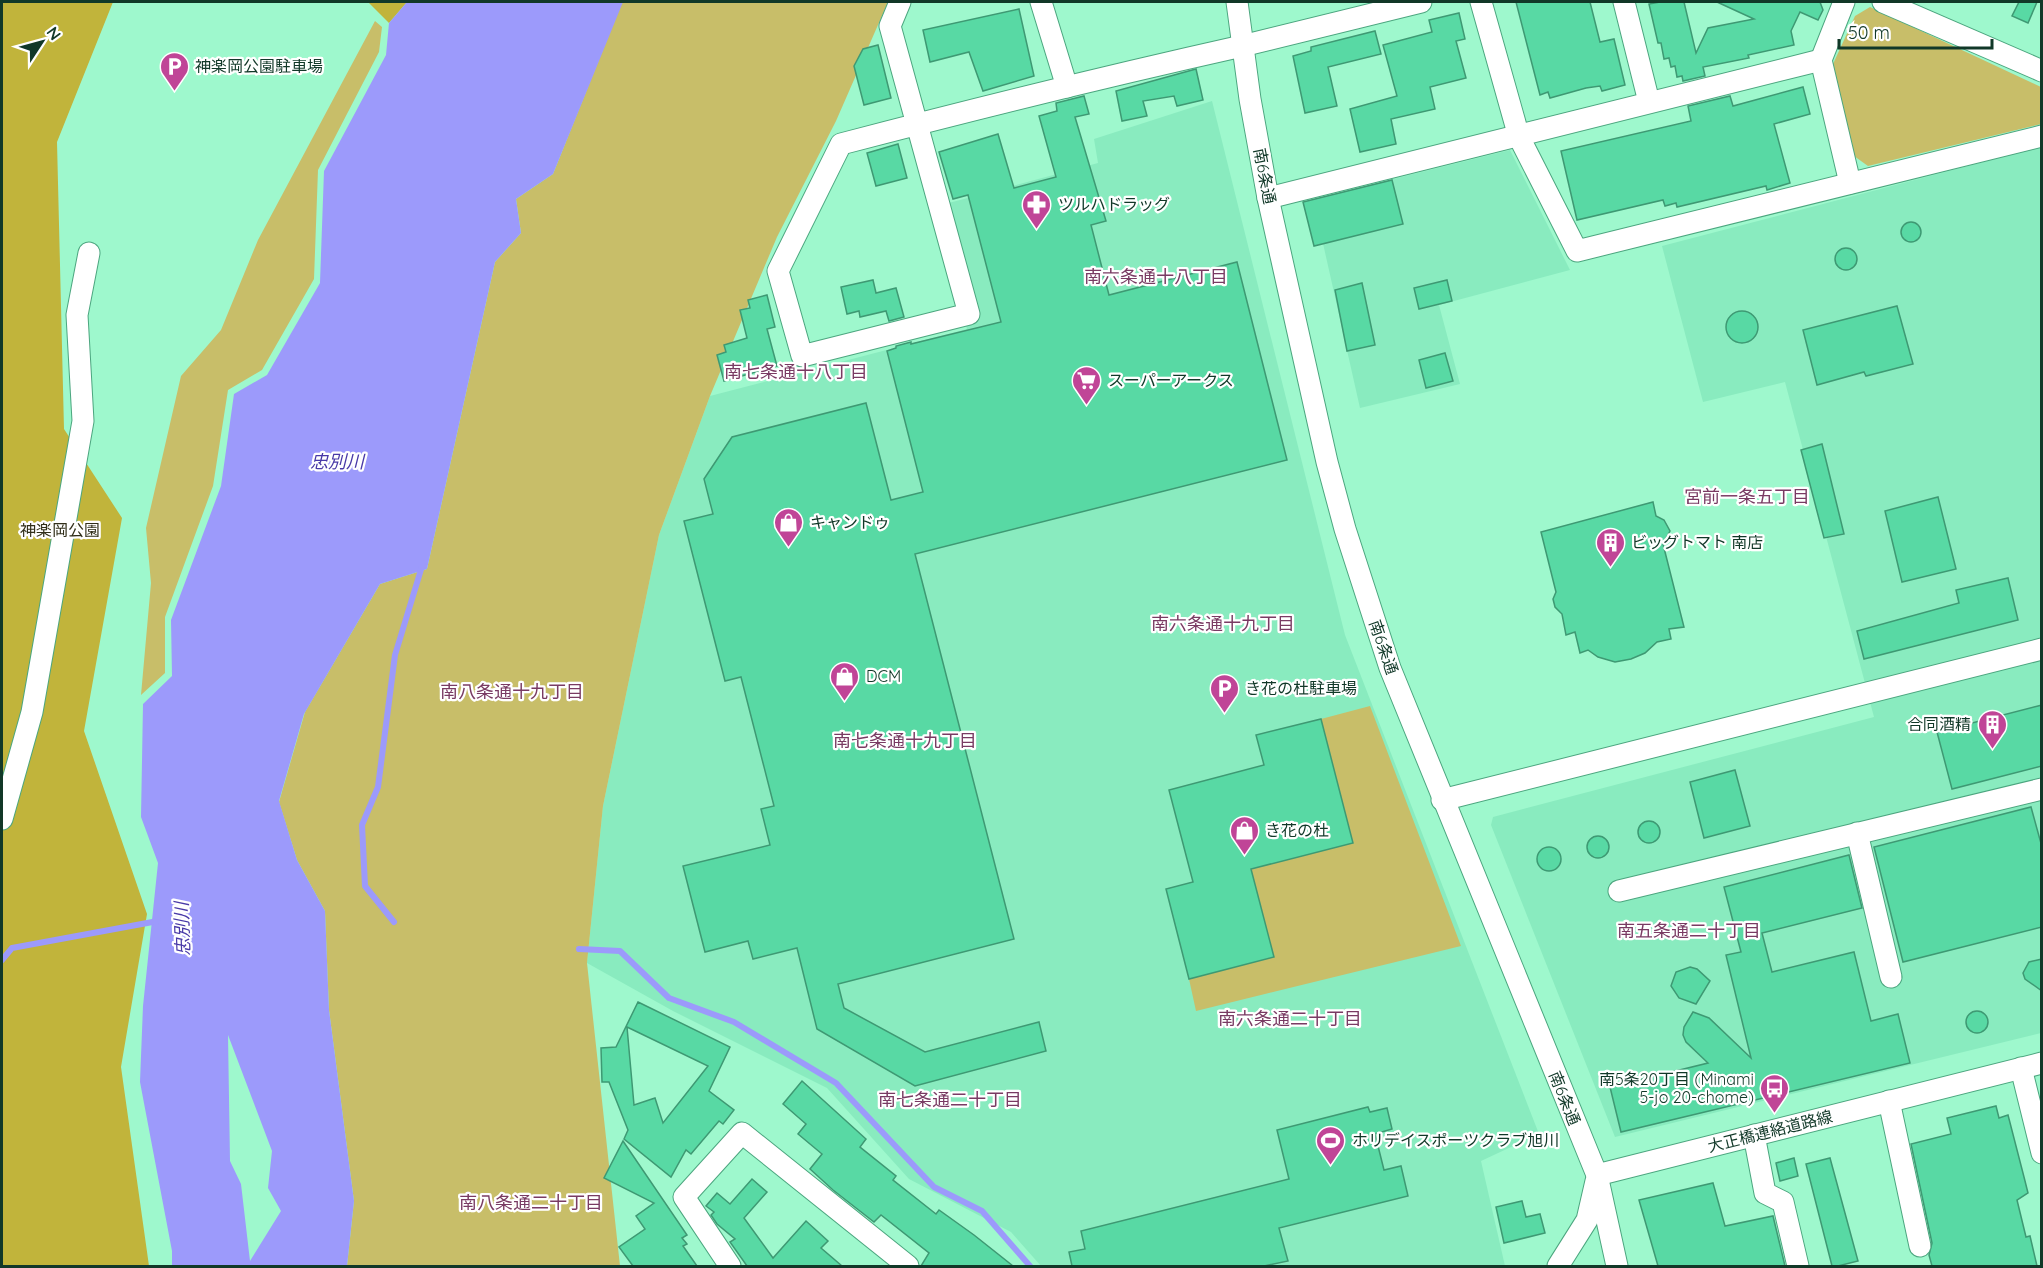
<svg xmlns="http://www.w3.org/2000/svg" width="2043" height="1268" viewBox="0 0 2043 1268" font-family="Quicksand,'Noto Sans JP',sans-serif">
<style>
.built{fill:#89ebbf}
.green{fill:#c8be69}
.forest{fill:#c1b43b}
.water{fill:#9c9afb;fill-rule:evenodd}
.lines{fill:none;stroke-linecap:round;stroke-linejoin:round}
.stream{stroke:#9c9afb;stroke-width:6}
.building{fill:#58d9a4;stroke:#3e9973;stroke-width:1.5;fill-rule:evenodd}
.minor-casing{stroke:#4ca67f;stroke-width:23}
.minor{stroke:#fff;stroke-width:21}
.labels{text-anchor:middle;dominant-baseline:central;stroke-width:4.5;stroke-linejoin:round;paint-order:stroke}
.poi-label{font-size:16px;fill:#113828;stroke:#fff;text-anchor:start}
.street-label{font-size:16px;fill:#113828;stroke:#fff}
.park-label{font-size:16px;fill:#312f1a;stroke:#fff}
.neighbourhood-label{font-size:18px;fill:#793b63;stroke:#fff}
.water-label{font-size:18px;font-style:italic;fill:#4839a7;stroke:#fff}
</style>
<rect width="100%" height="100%" fill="#9ef8cd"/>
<g class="built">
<polygon points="1212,101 1345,635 1539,1134 1481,1161 1505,1266 1041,1266 1011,1232 909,1179 827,1088 673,1011 587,963 603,806 659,535 710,396 967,329 930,208 1098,163 1094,139"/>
<polygon points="2041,147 2041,1033 1615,1137 1491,825 1493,817 1874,717 1785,382 1703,402 1662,246"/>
<polygon points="1510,150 1570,270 1439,305 1460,384 1360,408 1313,199"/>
</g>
<g class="green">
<polygon points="622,2 888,2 836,121 777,237 710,396 659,535 603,806 587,963 620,1266 347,1266 354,1201 329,1010 325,911 297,860 279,802 305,712 380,584 427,569 495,262 521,233 516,199 553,174"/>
<polygon points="1870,7 2041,87 2041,124 1868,166 1854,156 1833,64 1855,16"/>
<polygon points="375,21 382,27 379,52 318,170 314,279 262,370 228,390 213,486 165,617 165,673 141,695 151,583 146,528 181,376 221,330 258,240"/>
<polygon points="1370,706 1461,946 1196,1011 1189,979 1274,957 1251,869 1353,843 1321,719"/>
</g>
<g class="forest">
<polygon points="2,2 113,2 57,142 64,429 122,518 84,731 147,914 121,1067 149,1266 2,1266"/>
<polygon points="368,2 407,2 389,23"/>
</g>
<path class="water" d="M 407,2 L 623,2 L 553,174 L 516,199 L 521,233 L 495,262 L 427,569 L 380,584 L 304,714 L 279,801 L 297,860 L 325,911 L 329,1010 L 354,1201 L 347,1266 L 172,1266 L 172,1251 L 140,1082 L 143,1006 L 158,863 L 141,817 L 143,704 L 172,676 L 171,620 L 221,486 L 234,394 L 267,375 L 320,283 L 324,171 L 386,55 L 389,23 ZM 228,1035 L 272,1151 L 268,1188 L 281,1211 L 250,1261 L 241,1184 L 230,1161 Z"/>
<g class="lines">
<g class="stream">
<polyline points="394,922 365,886 362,825 378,787 395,655 423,563"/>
<polyline points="579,949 620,951 669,998 734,1022 836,1083 934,1187 982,1211 1030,1266"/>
<polyline points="2,960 12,948 158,921"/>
</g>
</g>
<g class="building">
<polygon points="1516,2 1590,2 1600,42 1614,39 1625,85 1602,91 1600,86 1586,88 1550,98 1548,92 1540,95"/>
<polygon points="1660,2 1684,2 1696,53 1708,28 1754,19 1717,2 1820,2 1823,10 1818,20 1800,12 1791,31 1794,45 1748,55 1749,58 1703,67 1705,76 1683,81 1682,76 1677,77 1675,66 1671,67 1669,58 1664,59 1661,43 1658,43 1649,4"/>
<polygon points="2019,2 2037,2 2028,23 2012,16"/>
<polygon points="1019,9 1034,76 983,91 969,52 930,62 923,30"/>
<polygon points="1459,13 1465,39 1456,41 1466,78 1430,87 1435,109 1391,119 1396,144 1360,152 1350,109 1397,96 1383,45 1432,32 1429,20"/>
<polygon points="1375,31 1381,54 1328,67 1337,106 1305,113 1293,56 1311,51 1311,47"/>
<polygon points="878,45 891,98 864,105 854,66 863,49"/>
<polygon points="1196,69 1203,100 1177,106 1174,96 1143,101 1147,116 1122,121 1116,91"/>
<polygon points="1803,87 1810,114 1774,124 1790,183 1767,190 1766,186 1677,207 1676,203 1665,206 1663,200 1577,220 1561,151 1691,121 1688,106 1730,96 1733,106"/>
<polygon points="1084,96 1089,114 1075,117 1106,221 1091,225 1109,295 1237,262 1287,460 915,554 1014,939 838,984 844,1008 925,1052 1039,1022 1046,1051 915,1086 817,1029 797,948 753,959 748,941 705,952 683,866 770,845 761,809 774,806 741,677 725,681 684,521 713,514 704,479 732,437 866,403 891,500 923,492 887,351 896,348 896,346 911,342 911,344 1001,322 968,195 953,199 939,152 998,134 1014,188 1056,177 1039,116 1057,111 1056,103"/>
<polygon points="898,144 907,178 876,186 867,153"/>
<polygon points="1392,180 1403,224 1314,246 1303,202"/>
<circle cx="1911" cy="232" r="10"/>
<circle cx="1846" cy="259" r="11"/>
<polygon points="873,280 876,293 896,288 904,317 889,321 886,311 860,317 859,311 847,314 841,287"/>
<polygon points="1447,280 1452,301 1419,309 1414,288"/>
<polygon points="1362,283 1375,345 1347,351 1335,290"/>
<polygon points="767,295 775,327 767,329 777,366 724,381 717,355 726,352 724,345 747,338 740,310 750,308 748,300"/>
<polygon points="1897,306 1913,364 1866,376 1864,372 1817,385 1803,330"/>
<circle cx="1742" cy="327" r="16"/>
<polygon points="1445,353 1453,381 1426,388 1419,360"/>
<polygon points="1822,444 1844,534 1824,538 1801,450"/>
<polygon points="1938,497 1956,569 1902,582 1885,511"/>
<polygon points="1653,502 1656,516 1664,520 1670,531 1663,544 1684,627 1669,629 1671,639 1657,642 1645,653 1631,659 1615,662 1598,657 1588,650 1580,653 1575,632 1566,635 1562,614 1555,607 1553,599 1556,592 1541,532"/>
<polygon points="2008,578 2018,620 1864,659 1857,631 1959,603 1956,590"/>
<polygon points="2042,705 2042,766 1952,789 1937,732"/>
<polygon points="1321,719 1353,843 1251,869 1274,957 1189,979 1166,889 1193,882 1169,790 1264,765 1256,735"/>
<polygon points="1735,770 1750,826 1704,838 1690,782"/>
<polygon points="2031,807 2042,847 2042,927 1903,962 1874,847"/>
<circle cx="1649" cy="832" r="11"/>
<circle cx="1598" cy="847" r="11"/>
<circle cx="1549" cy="859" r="12"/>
<polygon points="1849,855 1862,908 1762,933 1772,972 1854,952 1871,1021 1898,1014 1910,1063 1621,1132 1610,1087 1708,1063 1686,1042 1683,1035 1684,1027 1693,1012 1709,1018 1751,1058 1726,955 1741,952 1724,887"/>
<polygon points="2042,959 2042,991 2025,979 2023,973 2029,962"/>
<polygon points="1690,967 1697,969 1710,981 1696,1004 1679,998 1671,986 1676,972"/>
<path d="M 638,1002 L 730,1047 L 709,1091 L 734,1110 L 723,1124 L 719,1121 L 691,1154 L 686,1150 L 671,1177 L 624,1139 L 628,1130 L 609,1082 L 602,1082 L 601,1048 L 616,1047 ZM 627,1027 L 708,1066 L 663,1123 L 655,1098 L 634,1105 Z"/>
<circle cx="1977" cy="1022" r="11"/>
<polygon points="802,1081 866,1139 860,1147 896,1176 893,1180 936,1214 939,1210 974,1235 1013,1266 921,1266 929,1253 881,1215 874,1222 833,1190 810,1169 822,1154 798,1134 806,1124 783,1104"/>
<polygon points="1996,1106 1999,1118 2008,1115 2024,1177 2028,1193 2017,1200 2026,1237 2030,1236 2037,1266 1932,1266 1929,1255 1932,1243 1911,1144 1951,1134 1947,1118"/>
<polygon points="1368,1107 1370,1112 1387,1108 1392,1129 1375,1134 1384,1170 1401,1166 1408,1196 1279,1228 1288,1261 1264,1266 1072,1266 1069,1252 1085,1249 1081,1231 1289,1179 1277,1130"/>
<polygon points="623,1141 687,1235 682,1238 687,1244 683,1246 697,1266 633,1266 619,1247 645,1229 636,1216 654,1203 604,1178"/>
<polygon points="1794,1158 1798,1176 1780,1181 1776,1163"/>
<polygon points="1830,1158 1858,1261 1838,1266 1832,1266 1806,1164"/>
<polygon points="752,1179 767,1192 744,1218 773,1258 806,1221 828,1241 821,1248 842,1266 747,1266 730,1242 735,1239 717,1224 711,1215 714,1212 706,1206 717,1193 730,1204"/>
<polygon points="1713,1183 1725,1226 1773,1216 1785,1266 1658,1266 1639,1200"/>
<polygon points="1522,1201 1526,1217 1540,1214 1545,1233 1504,1243 1496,1207"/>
</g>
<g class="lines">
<defs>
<g id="minor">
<path d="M 900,2 L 890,26 L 969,314 L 802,356 L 778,271 L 841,144 C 974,109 1108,76 1242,46 L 1421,2"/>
<polyline points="1041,2 1067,87"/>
<polyline points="1237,2 1250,99 1268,198 1327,462 1345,529 1390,668 1597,1175 1617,1266"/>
<polyline points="1481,2 1519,137 1577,251 2042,136"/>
<polyline points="1624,2 1649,102"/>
<polyline points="1844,2 1821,60 1850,183"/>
<polyline points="1883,2 2042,71"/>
<polyline points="1268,198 1821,60"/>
<polyline points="1442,800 2042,649"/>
<polyline points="2,819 32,712 83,421 77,315 89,253"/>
<polyline points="1857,833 1891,977"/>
<polyline points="1619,891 2042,789"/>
<polyline points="2021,1068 2042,1153"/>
<polyline points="1889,1101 1920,1246"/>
<polyline points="1754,1135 1765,1193 1783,1202 1798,1266"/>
<polyline points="1597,1175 2042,1063"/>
<polyline points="730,1266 684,1197 742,1133 908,1266"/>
<polyline points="1558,1266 1587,1220 1596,1181"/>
</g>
</defs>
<use href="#minor" class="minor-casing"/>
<use href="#minor" class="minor"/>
</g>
<defs>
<symbol id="parking-pin" viewBox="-11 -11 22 30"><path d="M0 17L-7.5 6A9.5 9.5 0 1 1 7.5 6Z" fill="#c04597" stroke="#fff"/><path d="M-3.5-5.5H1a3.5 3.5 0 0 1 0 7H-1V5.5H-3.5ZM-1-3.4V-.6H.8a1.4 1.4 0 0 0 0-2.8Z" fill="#fff"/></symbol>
<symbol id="pharmacy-pin" viewBox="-11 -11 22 30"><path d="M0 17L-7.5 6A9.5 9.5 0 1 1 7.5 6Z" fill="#c04597" stroke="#fff"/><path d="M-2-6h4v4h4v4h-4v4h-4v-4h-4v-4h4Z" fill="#fff"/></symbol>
<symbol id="supermarket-pin" viewBox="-11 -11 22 30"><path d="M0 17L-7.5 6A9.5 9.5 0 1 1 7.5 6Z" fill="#c04597" stroke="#fff"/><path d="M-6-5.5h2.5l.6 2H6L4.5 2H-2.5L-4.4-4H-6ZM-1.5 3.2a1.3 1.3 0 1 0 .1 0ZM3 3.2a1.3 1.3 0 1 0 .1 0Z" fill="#fff"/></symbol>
<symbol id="shop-pin" viewBox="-11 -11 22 30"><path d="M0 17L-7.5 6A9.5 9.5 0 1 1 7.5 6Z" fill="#c04597" stroke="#fff"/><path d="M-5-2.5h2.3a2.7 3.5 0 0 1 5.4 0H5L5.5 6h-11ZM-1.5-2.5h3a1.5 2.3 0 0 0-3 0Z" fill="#fff"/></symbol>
<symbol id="building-pin" viewBox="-11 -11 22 30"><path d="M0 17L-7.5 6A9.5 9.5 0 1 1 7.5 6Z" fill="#c04597" stroke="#fff"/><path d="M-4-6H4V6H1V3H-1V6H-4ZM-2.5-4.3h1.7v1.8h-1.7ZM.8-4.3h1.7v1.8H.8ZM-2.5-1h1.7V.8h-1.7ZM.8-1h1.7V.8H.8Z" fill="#fff"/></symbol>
<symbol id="bus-pin" viewBox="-11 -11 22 30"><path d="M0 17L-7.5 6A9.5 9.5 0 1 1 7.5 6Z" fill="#c04597" stroke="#fff"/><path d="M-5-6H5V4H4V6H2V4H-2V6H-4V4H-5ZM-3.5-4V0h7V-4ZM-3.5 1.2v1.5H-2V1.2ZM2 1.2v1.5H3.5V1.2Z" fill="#fff"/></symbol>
<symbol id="stadium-pin" viewBox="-11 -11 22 30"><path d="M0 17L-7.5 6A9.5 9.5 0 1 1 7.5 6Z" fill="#c04597" stroke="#fff"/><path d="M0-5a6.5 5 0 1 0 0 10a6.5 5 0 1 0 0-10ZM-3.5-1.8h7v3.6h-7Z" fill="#fff"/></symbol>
</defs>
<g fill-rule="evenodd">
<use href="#parking-pin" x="158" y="50" width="33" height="45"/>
<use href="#pharmacy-pin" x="1020" y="188" width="33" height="45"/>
<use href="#supermarket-pin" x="1070" y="364" width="33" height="45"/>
<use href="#shop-pin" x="772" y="506" width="33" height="45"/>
<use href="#building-pin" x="1594" y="526" width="33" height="45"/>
<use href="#shop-pin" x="828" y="660" width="33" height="45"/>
<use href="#parking-pin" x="1208" y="672" width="33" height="45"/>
<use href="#building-pin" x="1976" y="708" width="33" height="45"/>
<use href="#shop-pin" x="1228" y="814" width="33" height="45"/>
<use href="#bus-pin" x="1758" y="1072" width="33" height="45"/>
<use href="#stadium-pin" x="1314" y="1124" width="33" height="45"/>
</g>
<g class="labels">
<g class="poi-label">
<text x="195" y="66">神楽岡公園駐車場</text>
<text x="1058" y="204">ツルハドラッグ</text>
<text x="1108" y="380">スーパーアークス</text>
<text x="810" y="522">キャンドゥ</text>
<text x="1631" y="542">ビッグトマト 南店</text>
<text x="866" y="676">DCM</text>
<text x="1245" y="688">き花の杜駐車場</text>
<text x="1971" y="724" text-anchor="end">合同酒精</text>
<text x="1265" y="830">き花の杜</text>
<text x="1754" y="1079" text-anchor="end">南5条20丁目 (Minami<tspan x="1754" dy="18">5-jo 20-chome)</tspan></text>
<text x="1352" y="1140">ホリデイスポーツクラブ旭川</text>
</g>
<g class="street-label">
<text transform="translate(1265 176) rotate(79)">南6条通</text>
<text transform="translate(1384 647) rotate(71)">南6条通</text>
<text transform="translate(1565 1098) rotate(68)">南6条通</text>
<text transform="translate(1770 1131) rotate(-14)">大正橋連絡道路線</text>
</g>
<g class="park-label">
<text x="60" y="530">神楽岡公園</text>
</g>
<g class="neighbourhood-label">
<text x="1156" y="276">南六条通十八丁目</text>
<text x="796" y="371">南七条通十八丁目</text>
<text x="1747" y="496">宮前一条五丁目</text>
<text x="1223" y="623">南六条通十九丁目</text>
<text x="512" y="691">南八条通十九丁目</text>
<text x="905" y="740">南七条通十九丁目</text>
<text x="1689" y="930">南五条通二十丁目</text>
<text x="1290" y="1018">南六条通二十丁目</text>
<text x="950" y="1099">南七条通二十丁目</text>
<text x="531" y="1202">南八条通二十丁目</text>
</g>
<g class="water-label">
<text x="337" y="461">忠別川</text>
<text transform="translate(182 929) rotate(-92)">忠別川</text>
</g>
</g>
<rect width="2043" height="1268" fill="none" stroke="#113828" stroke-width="6"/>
<g transform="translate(42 42) rotate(54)" stroke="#ffffff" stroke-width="4.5" paint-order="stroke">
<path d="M0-4.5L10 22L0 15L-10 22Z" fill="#113828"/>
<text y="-9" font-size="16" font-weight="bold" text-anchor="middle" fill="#113828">N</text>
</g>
<path d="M1839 39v9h153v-9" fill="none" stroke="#113828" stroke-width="3"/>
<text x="1848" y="39" font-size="18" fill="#113828" stroke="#ffffff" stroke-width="4.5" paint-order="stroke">50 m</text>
</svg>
